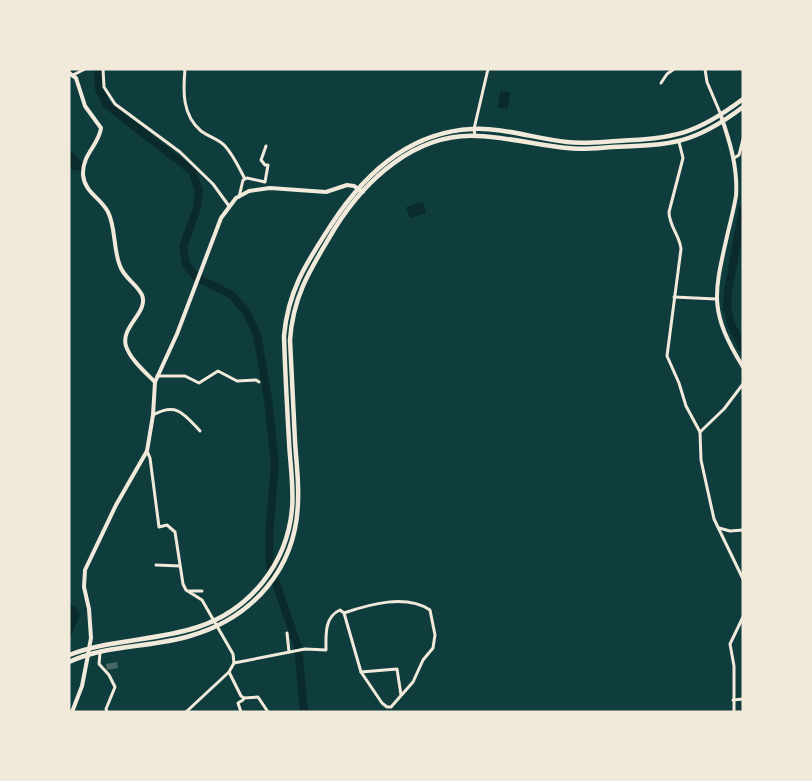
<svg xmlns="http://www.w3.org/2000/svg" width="812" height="781" viewBox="0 0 812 781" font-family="Montserrat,sans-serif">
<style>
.water{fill:#0a2a2b}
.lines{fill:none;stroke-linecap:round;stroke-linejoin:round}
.river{stroke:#0a2a2b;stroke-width:8}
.building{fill:#486865}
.minor{stroke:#f1e9da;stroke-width:3}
.tertiary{stroke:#f1e9da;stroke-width:4}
.secondary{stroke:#f1e9da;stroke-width:4}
.primary{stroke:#f1e9da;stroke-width:4.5}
</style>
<rect width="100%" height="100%" fill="#0f3d3e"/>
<g class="water">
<polygon points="500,91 510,92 508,109 498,108"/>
<polygon points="69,149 82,162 82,171 69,169"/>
<polygon points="423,202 426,213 410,218 406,207"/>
<polygon points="69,604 78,609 80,615 69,640"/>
</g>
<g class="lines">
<g class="river">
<polyline points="98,69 99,89 106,104 192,171 199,191 197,208 183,247 186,264 196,277 232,295 246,312 257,334 268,399 275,464 269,535 270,566 298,647 304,712"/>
<polyline points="743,209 728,292 727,308 731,324 743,349"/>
</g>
</g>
<polygon class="building" points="117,662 118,668 107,670 106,664"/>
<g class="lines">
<g class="minor">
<polyline points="103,69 104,87 115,104 180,152 213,184 229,206"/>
<path d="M 185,69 C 183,91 182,115 201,131 C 209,137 219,139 225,146 C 234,156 239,168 245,179"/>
<polyline points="705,69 707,82 721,115"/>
<polyline points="73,75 85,69"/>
<polyline points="661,83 667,74 674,69"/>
<polyline points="475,136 474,129 488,69"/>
<path d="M 679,142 L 683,158 L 669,212 C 669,226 680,236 681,249 L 667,356 L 679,383 L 686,406 L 700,432 L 701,460 L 714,519 L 743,579"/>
<polyline points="734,158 739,155 743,139"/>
<polyline points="239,197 243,180 247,178 265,182 268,165 265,165 261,160 266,146"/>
<polyline points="674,297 716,299"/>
<polyline points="157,376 185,376 199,383 218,371 237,381 256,380 259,382"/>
<path d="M 153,415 C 177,402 184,414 200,431"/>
<polyline points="700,432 724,409 743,384"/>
<polyline points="147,451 150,458 159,527 167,525 175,532 183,584 186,590 202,600 233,654 234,663 229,672 186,712"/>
<polyline points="719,528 730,531 743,530"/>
<polyline points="156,565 180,566"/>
<polyline points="189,591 202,591"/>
<polyline points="287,633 289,652"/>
<polyline points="100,653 99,664 109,675 115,687 106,709 107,712"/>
<path d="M 234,663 L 305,649 L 326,650 C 326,636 324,617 340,610 L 344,613 L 361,672 L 382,703 L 387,707 L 391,707 L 413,682 L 423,660 L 433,648 L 435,635 L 430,610 C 406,594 370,604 344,613"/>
<polyline points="229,672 241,696 244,698 258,697 268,712"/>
<polyline points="361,672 397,669 401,695"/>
<polyline points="733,700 743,699"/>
<polyline points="241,712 238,703 243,700 244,698"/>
<polyline points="734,712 734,666 730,644 743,617"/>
</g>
<g class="tertiary">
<path d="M 721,116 C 730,142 738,168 736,196 C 734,208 731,220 728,232 C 714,294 708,310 743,367"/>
<polyline points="155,382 177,334 221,218 236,198 249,191 270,188 326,192 347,185 354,186 363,192"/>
<polyline points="72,712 82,686 88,655"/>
</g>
<path class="secondary" d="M 69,73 L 76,78 L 85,106 L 101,128 C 99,145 82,154 83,175 C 85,193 100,197 108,212 C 116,228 113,249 120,266 C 124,278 137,284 142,295 C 149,312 120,327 126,346 C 130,359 145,372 155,382 L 153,415 L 147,451 L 116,505 L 85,570 L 84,587 L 89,609 L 91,638 L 88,654"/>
<g class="primary">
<path d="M 69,655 C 110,639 156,641 198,627 C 250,610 287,564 292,509 C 294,487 290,463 289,441 C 287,406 285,371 284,336 C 288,290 307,262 331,225 C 364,174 410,132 472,129 C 501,127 537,139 567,142 C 583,144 600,142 617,141 C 675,138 695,135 743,99"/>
<path d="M 69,662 C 107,644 150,648 190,636 C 253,618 297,568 298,500 C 299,480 296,460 295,441 C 293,407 292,374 290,340 C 293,294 312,267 335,228 C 365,180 415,133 477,136 C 507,137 537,145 567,148 C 581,150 597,148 612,147 C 672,145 694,144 743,107"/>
</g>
</g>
<rect width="812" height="781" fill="none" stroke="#f1e9da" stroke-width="141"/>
</svg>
